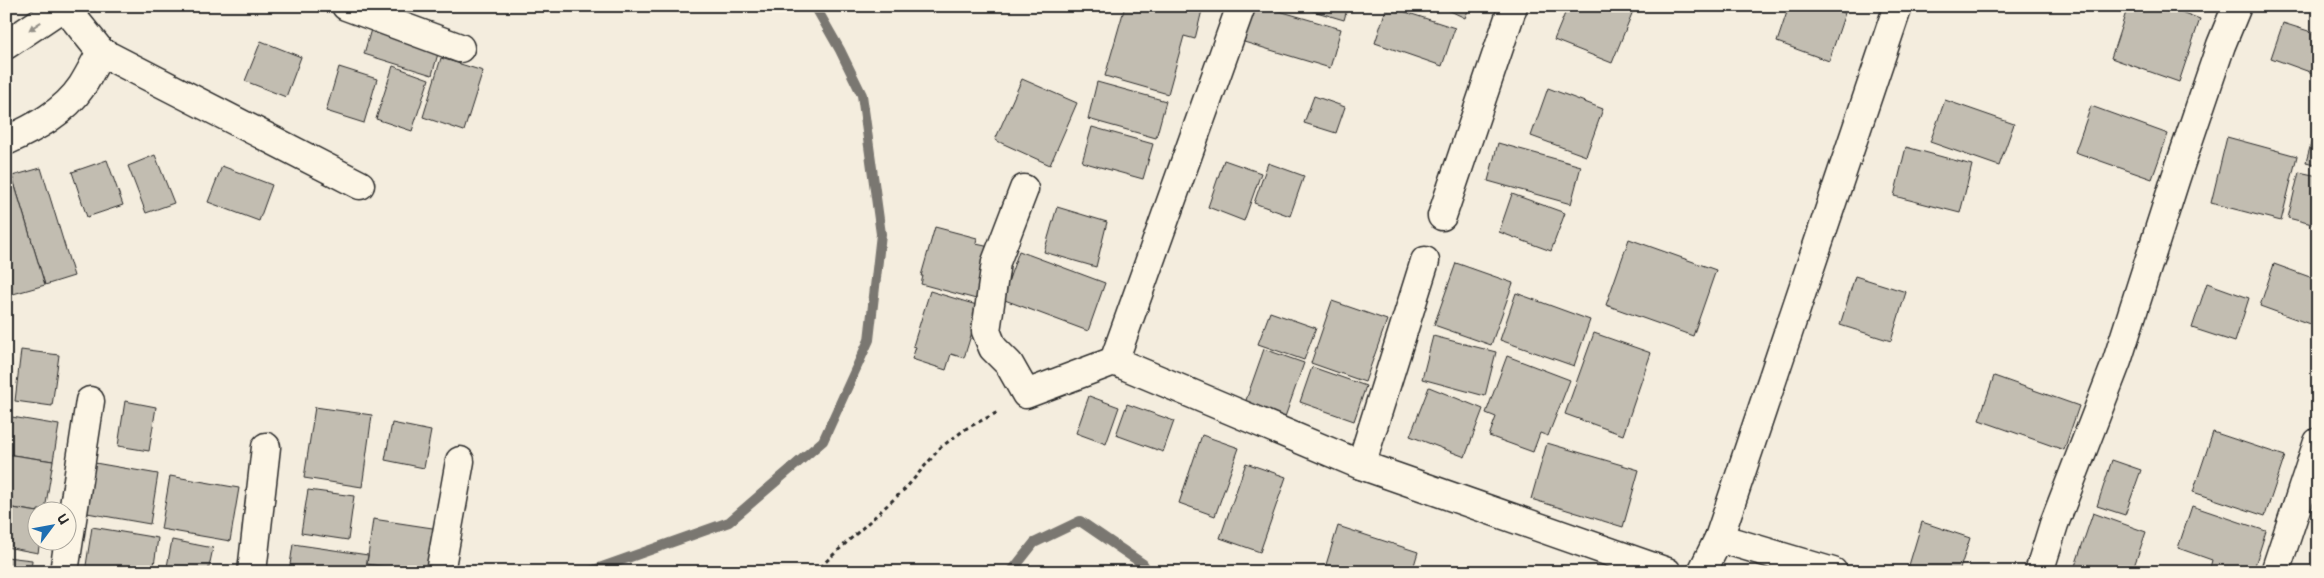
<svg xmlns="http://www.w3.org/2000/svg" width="2324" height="578" viewBox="0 0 2324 578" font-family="Mali,sans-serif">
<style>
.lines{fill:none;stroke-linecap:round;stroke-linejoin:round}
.stream{stroke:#7a7771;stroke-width:10}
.building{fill:#c2bdb1;stroke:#2b2b2b}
.street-casing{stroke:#2b2b2b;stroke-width:31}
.primary-casing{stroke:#2b2b2b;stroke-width:31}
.path{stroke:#2b2b2b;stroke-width:3;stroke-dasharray:4 4;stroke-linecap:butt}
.street{stroke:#fcf5e5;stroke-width:28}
.primary{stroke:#fcf5e5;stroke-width:28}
.oneway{fill:#949088}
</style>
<rect width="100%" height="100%" fill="#f4edde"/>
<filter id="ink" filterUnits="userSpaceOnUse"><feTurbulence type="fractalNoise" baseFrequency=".02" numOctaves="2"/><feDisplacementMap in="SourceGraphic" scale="10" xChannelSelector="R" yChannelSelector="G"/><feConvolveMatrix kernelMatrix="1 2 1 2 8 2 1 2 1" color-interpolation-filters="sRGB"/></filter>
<g filter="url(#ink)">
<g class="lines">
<g class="stream">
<polyline points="588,572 729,522 823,441 869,340 881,234 862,95 840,50 815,6"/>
<polyline points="1011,572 1034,543 1080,521 1143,564 1148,572"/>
</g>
</g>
<g class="building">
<polygon points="1125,6 1203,6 1195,39 1184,36 1168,94 1105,76"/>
<polygon points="1254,6 1262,6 1341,29 1330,68 1244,42"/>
<polygon points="1296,6 1348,6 1344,20"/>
<polygon points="1387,6 1455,28 1442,66 1375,43"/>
<polygon points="1440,6 1470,6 1465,18"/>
<polygon points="1568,6 1635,6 1612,63 1554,40"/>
<polygon points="1789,6 1825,6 1845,13 1829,61 1777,42"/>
<polygon points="2128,6 2165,6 2200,19 2179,82 2111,58"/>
<polygon points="2283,23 2318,34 2318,75 2271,58"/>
<polygon points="371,29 439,50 432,75 364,54"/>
<polygon points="261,41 301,57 286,97 245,81"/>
<polygon points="441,58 483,71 464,131 423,117"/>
<polygon points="393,66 429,79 412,131 376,119"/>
<polygon points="339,67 377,79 364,123 326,111"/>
<polygon points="1022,79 1077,103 1050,165 995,140"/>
<polygon points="1097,82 1166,101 1156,138 1088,119"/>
<polygon points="1548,88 1603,109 1586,156 1531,136"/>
<polygon points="1314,96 1345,107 1336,133 1304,123"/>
<polygon points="1945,100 2014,124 1999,166 1930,142"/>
<polygon points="2091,106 2168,134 2152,179 2075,152"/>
<polygon points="2317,122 2318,123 2318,165 2306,162"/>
<polygon points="1092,127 1153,144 1143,179 1082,162"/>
<polygon points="2227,137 2297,156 2281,221 2211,203"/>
<polygon points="1498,143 1581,166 1571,204 1488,181"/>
<polygon points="1906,147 1972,165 1960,213 1894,196"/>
<polygon points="155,155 174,203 146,213 128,166"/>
<polygon points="107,160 123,205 87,217 72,172"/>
<polygon points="1224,160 1261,173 1244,221 1208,207"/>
<polygon points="1268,163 1304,176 1290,216 1254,203"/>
<polygon points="222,166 272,185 259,221 208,202"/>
<polygon points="41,168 74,276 45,285 12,176"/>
<polygon points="2299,172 2318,176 2316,225 2288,218"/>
<polygon points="12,176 45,285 6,296 6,178"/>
<polygon points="1512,194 1565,213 1551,251 1499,232"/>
<polygon points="1057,207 1107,222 1096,267 1044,252"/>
<polygon points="935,227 977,238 976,244 990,247 976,299 921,284 923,276 921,276"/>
<polygon points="1629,239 1716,270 1693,336 1606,305"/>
<polygon points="1019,251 1105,283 1088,331 1002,299"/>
<polygon points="1456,263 1513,283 1491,345 1434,325"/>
<polygon points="2274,264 2318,280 2318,327 2260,306"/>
<polygon points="1855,276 1906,292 1891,341 1840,325"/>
<polygon points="2207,283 2249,298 2235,342 2192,328"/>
<polygon points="930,291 980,306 964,358 951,354 946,370 912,359 916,347 913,346"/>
<polygon points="1516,293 1590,320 1574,366 1500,340"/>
<polygon points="1332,301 1387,320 1365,382 1311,363"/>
<polygon points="1270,312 1316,328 1304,360 1258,344"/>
<polygon points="1594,333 1651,353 1623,435 1565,414"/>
<polygon points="1433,336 1496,352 1485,396 1422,379"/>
<polygon points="1264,349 1304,363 1285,417 1245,403"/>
<polygon points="21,350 59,355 52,406 15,401"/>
<polygon points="1507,356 1570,380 1548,436 1540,433 1533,452 1489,436 1496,417 1486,413"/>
<polygon points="1312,367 1366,386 1354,421 1300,402"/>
<polygon points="1994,376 2079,406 2064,450 1979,420"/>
<polygon points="1429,387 1483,409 1465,457 1410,436"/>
<polygon points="1089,396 1119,407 1106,444 1076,433"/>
<polygon points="125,401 156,407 149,451 118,446"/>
<polygon points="1127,404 1174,421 1163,452 1116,435"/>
<polygon points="315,407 372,415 362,487 304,478"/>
<polygon points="6,416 59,425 53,461 6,454"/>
<polygon points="392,423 431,431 424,468 385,460"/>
<polygon points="2213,432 2285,456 2265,516 2193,492"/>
<polygon points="1202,435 1239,448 1215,516 1179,503"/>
<polygon points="1547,443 1639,470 1623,527 1531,499"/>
<polygon points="6,454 53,461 45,510 38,510 38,512 6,507"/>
<polygon points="2112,460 2141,470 2125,515 2097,506"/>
<polygon points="95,463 158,474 150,524 87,513"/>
<polygon points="1246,463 1286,477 1260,552 1220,538"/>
<polygon points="170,476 239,488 230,541 161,529"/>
<polygon points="308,490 354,496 348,540 301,533"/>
<polygon points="2192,506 2266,531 2253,572 2209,572 2212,560 2178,548"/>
<polygon points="6,507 38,512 38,540 40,540 38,553 6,547"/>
<polygon points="2093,513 2146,532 2132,572 2121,572 2111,568 2110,572 2073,572"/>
<polygon points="373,519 439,529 433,572 418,572 367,564"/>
<polygon points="1922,522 1970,538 1959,572 1907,572"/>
<polygon points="1338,526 1418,552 1412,572 1337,572 1325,568"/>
<polygon points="92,527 158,538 153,572 85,572"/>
<polygon points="172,540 213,548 208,572 166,572"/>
<polygon points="293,544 368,555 365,572 289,572"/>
<polygon points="6,557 32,560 31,572 6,572"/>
</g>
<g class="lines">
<defs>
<g id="street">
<polyline points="346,6 460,48"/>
<polyline points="101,52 360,185"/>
<path d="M 6,141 C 34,128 64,113 82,86 C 89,75 95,63 101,52 L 64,6"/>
<polyline points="1024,189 996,262 986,331 993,348 1009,364 1026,394 1114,361 1361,465 1667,572"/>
<polyline points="1442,216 1513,6"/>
<polyline points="1114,361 1241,6"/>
<polyline points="1361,465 1425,261"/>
<polyline points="1719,538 1833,572"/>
<polyline points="64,572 90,401"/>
<polyline points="252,572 266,447"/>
<polyline points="440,572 460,461"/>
<polyline points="1702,572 1719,538 1898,6"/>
<polyline points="2039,572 2054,524 2117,361 2176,177 2221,45 2237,6"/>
<polyline points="2275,572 2318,442"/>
</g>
<polyline id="primary" points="6,45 64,6"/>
</defs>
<use href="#street" class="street-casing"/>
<use href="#primary" class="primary-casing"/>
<polyline class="path" points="820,567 906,488 941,447 967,428 1000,411"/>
<use href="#street" class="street"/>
<use href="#primary" class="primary"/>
</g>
<defs><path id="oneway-solid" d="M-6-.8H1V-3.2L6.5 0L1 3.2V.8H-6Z" transform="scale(1.25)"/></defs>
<use class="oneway" href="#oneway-solid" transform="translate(35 26) rotate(146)"/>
</g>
<rect width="2324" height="578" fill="none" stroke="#fcf5e5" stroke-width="25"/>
<rect x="12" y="12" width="2299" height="553" fill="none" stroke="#2b2b2b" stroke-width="2" filter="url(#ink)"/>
<g transform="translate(52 526) rotate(58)"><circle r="24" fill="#fcf5e5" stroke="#a8a49b"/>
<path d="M0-4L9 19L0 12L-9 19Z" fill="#1f6fb2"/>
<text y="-8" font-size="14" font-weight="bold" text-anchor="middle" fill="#2b2b2b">U</text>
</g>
</svg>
